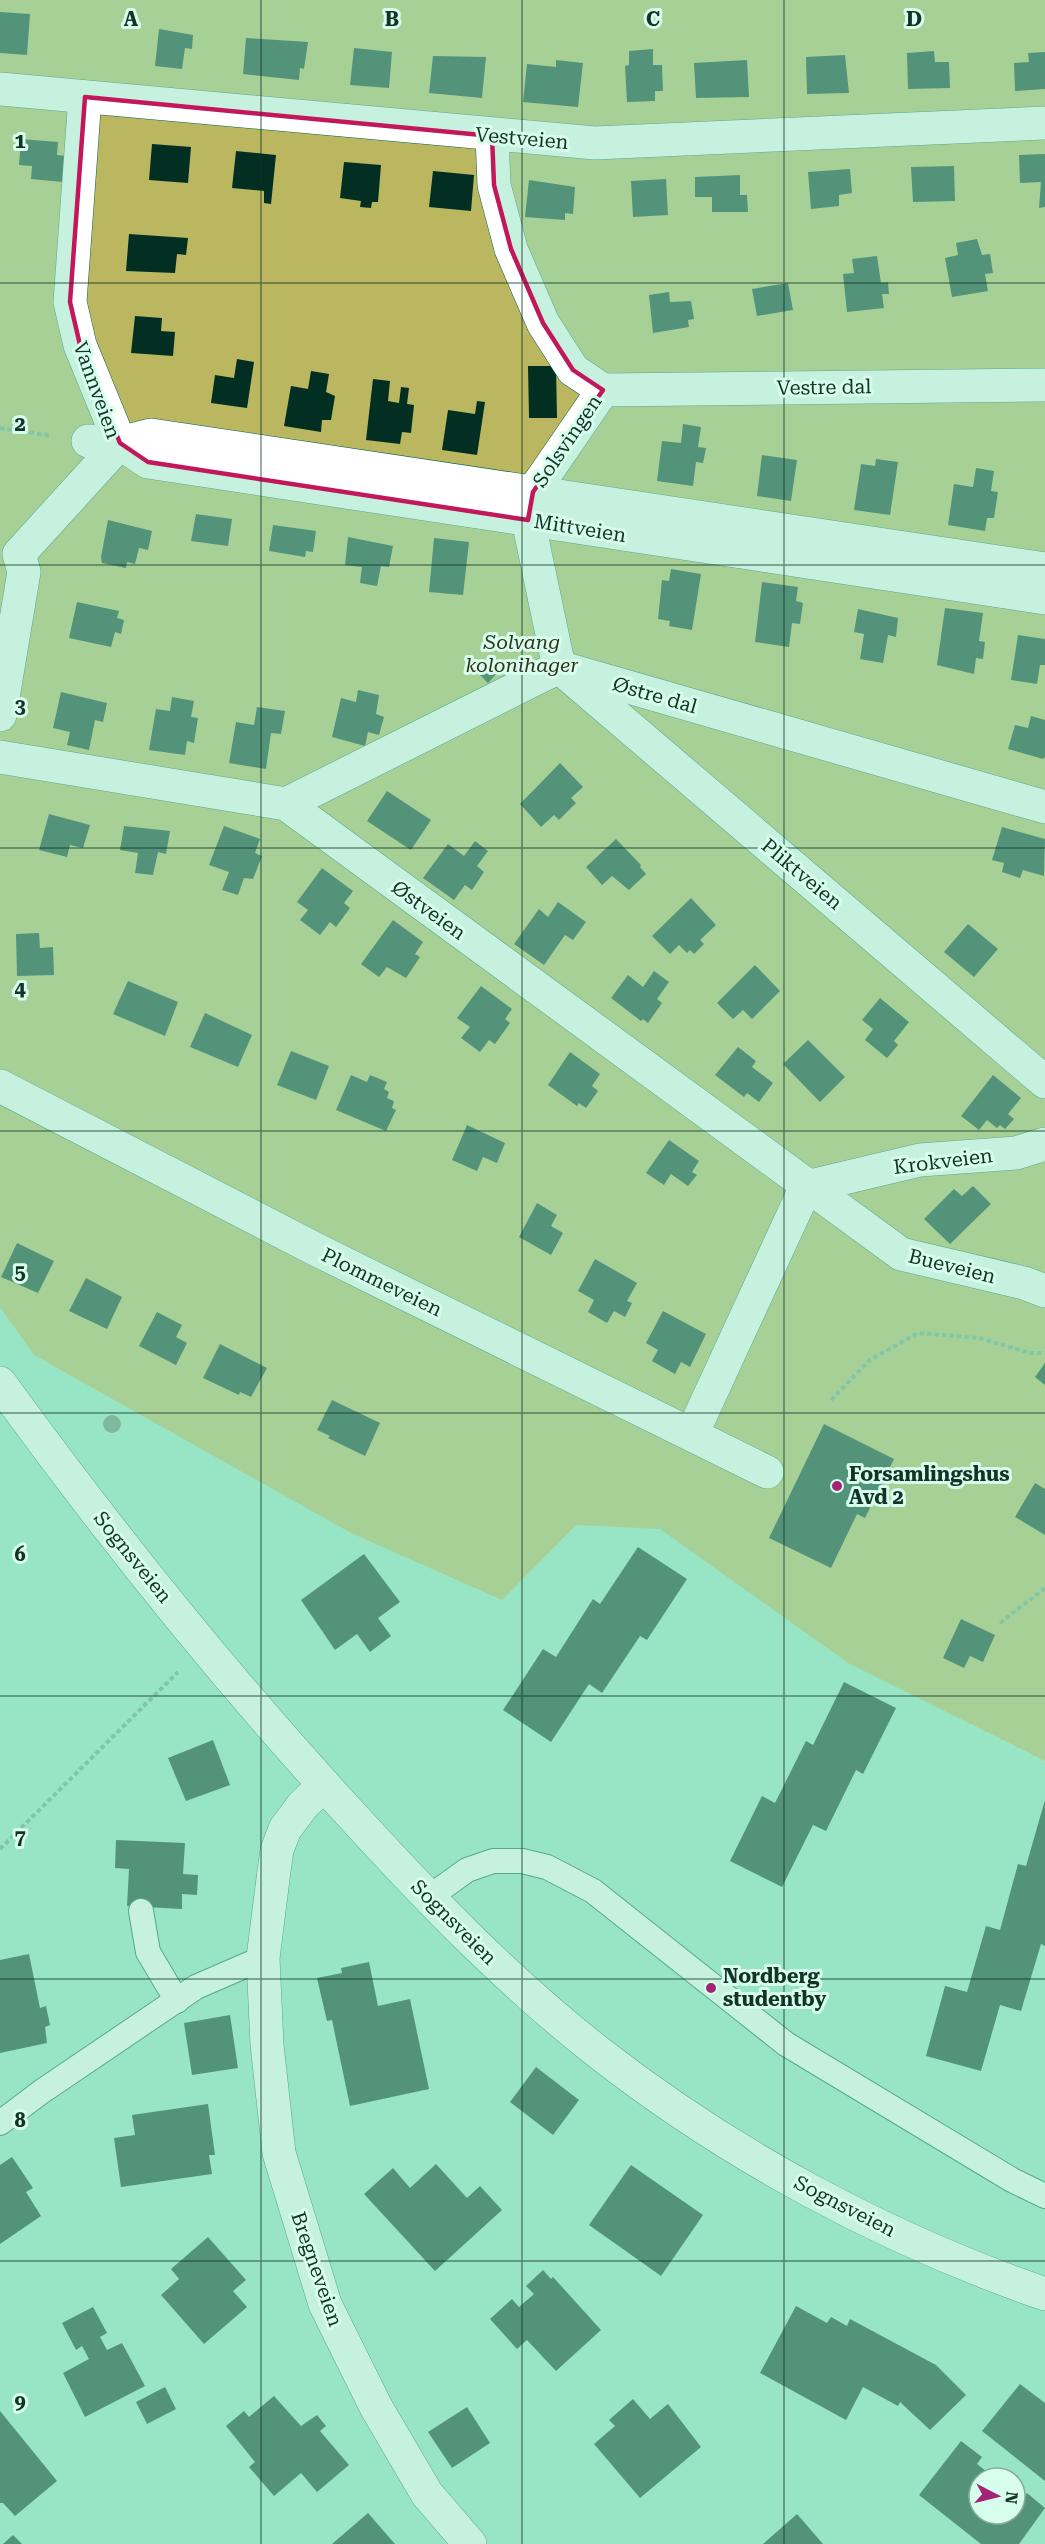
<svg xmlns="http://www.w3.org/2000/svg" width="1045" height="2544" viewBox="0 0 1045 2544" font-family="'Roboto Serif',serif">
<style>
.green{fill:#bab760}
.building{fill:#022f21}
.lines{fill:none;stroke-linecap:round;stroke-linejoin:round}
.lane-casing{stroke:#066349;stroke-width:26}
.street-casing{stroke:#066349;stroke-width:34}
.secondary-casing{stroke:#066349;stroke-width:34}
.path{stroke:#64a188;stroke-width:4;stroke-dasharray:4.5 3;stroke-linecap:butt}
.lane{stroke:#fff;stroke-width:24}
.street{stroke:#fff;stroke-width:33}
.secondary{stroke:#fff;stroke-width:33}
.tree{fill:#608368}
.marked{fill:none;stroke:#c2185b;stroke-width:4.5;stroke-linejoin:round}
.grid{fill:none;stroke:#123326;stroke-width:1.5;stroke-opacity:0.55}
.poi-dot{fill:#a32476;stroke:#d7fdec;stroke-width:2}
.labels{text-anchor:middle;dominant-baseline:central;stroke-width:6;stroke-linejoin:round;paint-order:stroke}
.street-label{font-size:20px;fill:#123326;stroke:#d7fdec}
.park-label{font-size:20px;font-style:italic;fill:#33321c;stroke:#d7fdec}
.poi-label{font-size:20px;font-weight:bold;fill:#123326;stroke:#d7fdec;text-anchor:start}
.grid-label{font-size:20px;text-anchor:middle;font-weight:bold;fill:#123326;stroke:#d7fdec;stroke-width:6;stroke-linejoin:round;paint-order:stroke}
</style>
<rect width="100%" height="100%" fill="#97e5c5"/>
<polygon class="green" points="0,0 1045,0 1045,1761 848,1663 660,1529 576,1525 502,1600 351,1533 34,1355 0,1307"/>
<g class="building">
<polygon points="0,12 30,14 27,55 0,53"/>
<polygon points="159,29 193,35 192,49 185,48 182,69 155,66"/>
<polygon points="246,38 308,42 304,69 300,68 299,80 243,74"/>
<polygon points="354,48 392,52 389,88 350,85"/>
<polygon points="653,49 653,65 662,65 663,91 655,91 655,101 627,102 625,66 629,65 629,51"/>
<polygon points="934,51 935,62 949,62 950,88 908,89 907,53"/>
<polygon points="1045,52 1045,89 1015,91 1014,63 1029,62 1028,53"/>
<polygon points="845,55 849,93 807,94 806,57"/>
<polygon points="433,56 486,57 482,98 429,93"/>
<polygon points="556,60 583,63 578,107 523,102 527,64 556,67"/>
<polygon points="747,60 749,97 696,98 694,63"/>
<polygon points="21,139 58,142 57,155 66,156 63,182 31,179 32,166 19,165"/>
<polygon points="152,144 191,147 188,183 149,180"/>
<polygon points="236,151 276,155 271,204 264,203 264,191 232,188"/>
<polygon points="1045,154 1045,207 1039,208 1041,182 1020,183 1019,155"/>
<polygon points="344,162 381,165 378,202 372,202 371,208 360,207 361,201 340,198"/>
<polygon points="954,166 955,201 913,202 911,167"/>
<polygon points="850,169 852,193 839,195 839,206 811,209 808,172"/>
<polygon points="433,171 474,175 471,211 429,207"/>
<polygon points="740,175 740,195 747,195 748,212 712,212 712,197 695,197 695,177"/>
<polygon points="666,179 668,215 633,217 631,181"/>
<polygon points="529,180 575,187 573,214 565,213 565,220 525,217"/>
<polygon points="129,234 188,238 186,255 177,254 175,273 126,271"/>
<polygon points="977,239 982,255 990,254 993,273 985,274 988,291 952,297 945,258 958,255 956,243"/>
<polygon points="877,256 881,283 888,282 889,294 882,294 884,308 847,312 843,274 854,273 852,259"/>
<polygon points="788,283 793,310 757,316 752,289"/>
<polygon points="669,292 670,302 691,301 694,319 688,320 689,327 653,333 649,295"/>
<polygon points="135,316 162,318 161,331 175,332 173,356 131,353"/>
<polygon points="237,359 254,362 247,408 211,403 215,375 234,378"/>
<polygon points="528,366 556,366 557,418 529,418"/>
<polygon points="311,371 329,374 326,392 335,396 331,420 322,420 321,432 284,426 291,386 308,389"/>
<polygon points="373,379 390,381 388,401 399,403 401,387 409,388 407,404 414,405 411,433 402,432 400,444 366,440"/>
<polygon points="477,401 485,402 477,455 442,450 448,410 475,414"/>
<polygon points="683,424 701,427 698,447 706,448 703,463 696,462 693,486 657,481 662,441 681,443"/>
<polygon points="762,455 797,460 791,501 757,496"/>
<polygon points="876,459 898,462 890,515 854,510 861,464 875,466"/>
<polygon points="976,468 994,471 991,491 998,492 994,518 987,518 985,531 948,525 954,484 973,487"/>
<polygon points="196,514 232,519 228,546 191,541"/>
<polygon points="108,520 152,531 148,550 139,548 135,564 127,562 126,568 102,563 101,557"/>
<polygon points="273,525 316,531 313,552 306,551 305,557 269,551"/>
<polygon points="348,537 393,546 389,567 381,566 377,586 360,583 362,567 345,565"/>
<polygon points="434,538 469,542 463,595 429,592"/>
<polygon points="671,569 701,574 692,630 669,626 670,621 658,619 662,580 669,581"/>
<polygon points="762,582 798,587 796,601 803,603 800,624 792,623 789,647 755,642"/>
<polygon points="77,602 119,611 117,618 124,620 121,634 115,632 111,647 69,638"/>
<polygon points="945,608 983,613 979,641 985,642 983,659 976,658 974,674 937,665"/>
<polygon points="858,609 898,618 896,637 888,635 883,663 860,659 864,634 854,632"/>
<polygon points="1018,635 1045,639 1045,665 1040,665 1037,684 1011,680"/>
<polygon points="491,662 500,670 488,683 479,674"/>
<polygon points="358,690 379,695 376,714 384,717 379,735 368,732 365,746 332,737 341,698 356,702"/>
<polygon points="61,692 107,703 103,722 95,720 89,750 67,745 70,732 53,728"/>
<polygon points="172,697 194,701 191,717 198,718 194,743 187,741 185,755 149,750 156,709 170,711"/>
<polygon points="257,707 285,711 281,734 271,733 266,769 229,763 236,722 254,725"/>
<polygon points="1031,716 1045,720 1045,757 1043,759 1008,749 1015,725 1028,728"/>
<polygon points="560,763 583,787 571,798 576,803 559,820 554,815 541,827 520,804"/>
<polygon points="387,791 431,820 411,850 367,821"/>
<polygon points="49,814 90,825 83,848 70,845 67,857 39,850"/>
<polygon points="124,826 170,831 166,854 158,852 153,875 135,873 138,853 120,850"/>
<polygon points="224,826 260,839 255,853 262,856 253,879 244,878 238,895 222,890 229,872 209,865"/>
<polygon points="1002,827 1045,839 1044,876 1023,870 1020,878 1002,872 1004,863 992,860"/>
<polygon points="616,839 641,865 640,867 646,874 629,890 612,876 602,885 586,867"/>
<polygon points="475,841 488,851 477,866 484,872 472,890 465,885 454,900 423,878 448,844 464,856"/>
<polygon points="322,868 353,891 344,903 350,908 336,927 330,922 320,935 300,920 308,910 297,902"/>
<polygon points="691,898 716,925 700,940 704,944 694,954 690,950 687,953 679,945 670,954 652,936"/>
<polygon points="558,902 586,922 573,940 565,935 544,965 514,944 539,909 548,917"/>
<polygon points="393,920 423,942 415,954 420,957 406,978 387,967 379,977 361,964"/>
<polygon points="968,924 998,949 974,977 944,952"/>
<polygon points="39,933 40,948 53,947 54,975 17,976 16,934"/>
<polygon points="755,965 780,991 752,1019 743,1010 733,1019 717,1003"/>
<polygon points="654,971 669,982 657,999 662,1003 648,1023 643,1019 641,1021 611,998 628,975 643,987"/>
<polygon points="128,981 178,1002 165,1036 113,1014"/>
<polygon points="481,986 512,1009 505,1019 510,1023 495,1044 489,1040 480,1052 461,1038 470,1027 457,1018"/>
<polygon points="880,998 909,1022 894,1041 898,1045 887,1058 865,1040 873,1029 862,1020"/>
<polygon points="205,1013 252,1035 238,1067 190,1047"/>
<polygon points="808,1040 845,1077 820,1102 783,1064"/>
<polygon points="738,1047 756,1061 752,1067 773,1083 759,1102 747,1093 744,1097 715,1075"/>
<polygon points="291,1051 329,1066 316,1100 277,1085"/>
<polygon points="570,1052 600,1074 592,1086 598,1091 586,1108 579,1103 577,1106 548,1085"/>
<polygon points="351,1075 367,1082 370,1075 387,1082 384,1089 389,1092 387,1098 394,1101 392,1108 396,1110 386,1131 336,1110"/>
<polygon points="993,1075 1021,1098 1008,1114 1014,1119 1005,1129 1000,1125 997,1128 987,1120 979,1130 961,1116"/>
<polygon points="467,1125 505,1143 497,1163 483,1157 477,1171 452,1160"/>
<polygon points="669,1140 699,1161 692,1172 697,1175 688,1186 671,1174 664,1185 646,1173"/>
<polygon points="973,1186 991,1204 950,1244 924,1219 954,1189 962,1196"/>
<polygon points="537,1203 557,1215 551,1226 563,1233 551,1255 519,1237"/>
<polygon points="17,1243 54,1261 38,1293 1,1277"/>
<polygon points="595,1259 637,1283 627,1301 632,1303 625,1317 614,1311 607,1323 588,1312 594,1300 578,1291"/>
<polygon points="86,1278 122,1297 107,1329 69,1311"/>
<polygon points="663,1311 706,1334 690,1367 681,1362 675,1374 652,1361 658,1350 646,1343"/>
<polygon points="157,1312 182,1325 176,1337 187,1343 176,1365 139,1346"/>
<polygon points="220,1344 267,1368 251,1397 240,1392 239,1395 203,1378"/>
<polygon points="1045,1363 1045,1385 1035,1377"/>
<polygon points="332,1400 380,1423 365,1456 328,1438 330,1436 317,1430"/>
<polygon points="824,1424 894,1459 865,1518 857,1514 831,1568 769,1538"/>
<polygon points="1035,1483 1045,1489 1045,1535 1015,1517"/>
<polygon points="638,1547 687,1579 647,1640 640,1636 602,1693 589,1684 551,1742 503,1710 543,1649 556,1657 593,1599 600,1604"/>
<polygon points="364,1554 400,1602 378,1618 391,1636 370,1652 357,1634 335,1650 301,1600"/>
<polygon points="961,1619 995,1635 983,1662 970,1656 964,1668 943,1658"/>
<polygon points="844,1682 896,1708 863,1774 856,1770 826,1831 813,1825 782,1887 730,1861 762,1796 775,1803 806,1741 813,1745"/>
<polygon points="213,1740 230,1785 186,1801 168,1758"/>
<polygon points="1045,1800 1045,1946 1041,1944 1021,2011 1000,2005 981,2071 926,2056 945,1986 967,1992 986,1926 1000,1930 1018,1864 1026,1866"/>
<polygon points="116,1840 185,1843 183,1874 198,1875 197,1895 182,1894 182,1909 127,1906 129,1869 115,1868"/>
<polygon points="29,1954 40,2008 46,2006 50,2025 45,2027 47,2043 0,2053 0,1960"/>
<polygon points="369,1962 378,2006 410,1999 429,2089 350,2106 332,2020 327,2021 317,1978 342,1973 341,1968"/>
<polygon points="230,2015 238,2068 192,2075 184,2023"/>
<polygon points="536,2067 579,2100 553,2135 510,2102"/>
<polygon points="208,2104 215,2155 209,2155 212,2174 121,2187 114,2138 135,2135 132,2115"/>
<polygon points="12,2157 33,2188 26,2192 41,2216 0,2244 0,2165"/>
<polygon points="436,2164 467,2198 480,2186 502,2210 435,2271 364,2194 393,2168 410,2188"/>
<polygon points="631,2165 703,2215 661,2276 589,2225"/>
<polygon points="208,2237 246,2280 233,2291 247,2307 204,2344 161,2295 179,2279 171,2269"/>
<polygon points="543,2270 551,2279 553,2277 601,2330 556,2371 527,2340 517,2349 490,2319 512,2299 519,2307 534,2294 526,2286"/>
<polygon points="796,2306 827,2323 831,2317 847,2326 850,2319 936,2365 966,2395 930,2430 900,2402 898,2406 863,2387 846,2420 760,2373"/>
<polygon points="93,2307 107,2333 100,2337 107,2350 122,2343 145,2386 85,2417 63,2373 89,2359 82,2346 76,2350 62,2323"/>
<polygon points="1020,2384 1045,2403 1045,2481 982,2431"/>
<polygon points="165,2387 176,2409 147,2424 136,2402"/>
<polygon points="274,2396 301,2426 317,2415 326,2426 320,2431 349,2465 317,2492 301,2473 274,2496 249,2467 255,2462 226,2426 244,2411 249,2417"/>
<polygon points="633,2399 650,2419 668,2404 701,2447 640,2498 594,2444 615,2426 609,2420"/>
<polygon points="467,2407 490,2443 452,2468 428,2432"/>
<polygon points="0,2411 57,2481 15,2516 3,2503 0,2503"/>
<polygon points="961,2441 982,2457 977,2464 995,2478 979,2478 979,2514 1015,2514 1015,2494 1022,2500 1027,2493 1045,2508 1019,2544 981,2544 919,2495"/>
<polygon points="368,2513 395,2544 332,2544"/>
<polygon points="797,2514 823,2544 763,2544"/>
<polygon points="13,2535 22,2544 3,2544"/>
</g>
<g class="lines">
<defs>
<g id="lane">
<polyline points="428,1898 467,1870 493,1861 522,1861 547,1867 593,1891 786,2044 1012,2180 1045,2196"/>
<polyline points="141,1911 148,1952 177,2001"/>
<polyline points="0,2123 41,2092 196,1987 263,1958"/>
</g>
<g id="street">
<polyline points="0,89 595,143 1045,123"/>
<polyline points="85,97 70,302 80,345 120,443"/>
<polyline points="492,136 494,185 511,249 543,323 573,370 603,390"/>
<polyline points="603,390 533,492 528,520 559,667 1045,1082"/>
<polyline points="603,390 1045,385"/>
<polyline points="88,441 120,443 148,462 1045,598"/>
<polyline points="120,443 151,435 1045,569"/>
<polyline points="0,715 24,572 19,554 120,443"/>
<polyline points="0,757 286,804 901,1254 1024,1283 1045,1291"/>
<polyline points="286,804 559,667 1045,807"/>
<polyline points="0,1086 319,1251 767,1472"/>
<polyline points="806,1187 920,1160 1016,1153 1045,1144"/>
<polyline points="692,1434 806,1187"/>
<polyline points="324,1785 303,1805 285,1829 277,1850 274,1871 263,1958 267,2045 279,2153 325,2304 376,2407 427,2494 470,2544"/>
</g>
<path id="secondary" d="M 0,1383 C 111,1536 230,1684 358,1822 C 433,1904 511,1984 598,2052 C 731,2156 886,2239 1045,2294"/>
</defs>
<use href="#lane" class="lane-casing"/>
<use href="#street" class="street-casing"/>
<use href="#secondary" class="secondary-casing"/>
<g class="path">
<polyline points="0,428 52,436"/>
<polyline points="831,1400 870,1360 918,1333 979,1338 1030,1353 1045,1353"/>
<polyline points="1000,1623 1045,1588"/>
<polyline points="0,1849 178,1672"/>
</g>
<use href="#lane" class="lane"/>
<use href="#street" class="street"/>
<use href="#secondary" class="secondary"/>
</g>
<circle class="tree" cx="112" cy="1424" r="9"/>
<path d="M0 0H1045V2544H0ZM 85,97 L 492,136 L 494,185 L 511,249 L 543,323 L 573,370 L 603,390 L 533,492 L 528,520 L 148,462 L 120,443 L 80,345 L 70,302 Z" fill="#97e5c5" fill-opacity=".55" fill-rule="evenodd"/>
<path class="marked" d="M 85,97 L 492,136 L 494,185 L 511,249 L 543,323 L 573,370 L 603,390 L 533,492 L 528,520 L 148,462 L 120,443 L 80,345 L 70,302 Z"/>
<path class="grid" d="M 261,0 L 261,2544M 522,0 L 522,2544M 784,0 L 784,2544M 0,283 L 1045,283M 0,565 L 1045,565M 0,848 L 1045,848M 0,1131 L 1045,1131M 0,1413 L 1045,1413M 0,1696 L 1045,1696M 0,1979 L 1045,1979M 0,2261 L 1045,2261"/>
<g class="poi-dot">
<circle cx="837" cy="1486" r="6"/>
<circle cx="711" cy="1988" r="6"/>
</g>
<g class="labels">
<g class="street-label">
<text transform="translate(522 138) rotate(5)">Vestveien</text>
<text transform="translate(824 387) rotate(-1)">Vestre dal</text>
<text transform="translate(97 390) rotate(70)">Vannveien</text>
<text transform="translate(567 441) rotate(-56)">Solsvingen</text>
<text transform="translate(580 528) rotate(9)">Mittveien</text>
<text transform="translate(655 695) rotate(16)">Østre dal</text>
<text transform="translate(802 874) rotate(40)">Pliktveien</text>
<text transform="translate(429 910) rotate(36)">Østveien</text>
<text transform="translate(943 1161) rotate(-7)">Krokveien</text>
<text transform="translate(952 1266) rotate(14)">Bueveien</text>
<text transform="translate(382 1282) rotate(26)">Plommeveien</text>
<text transform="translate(133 1557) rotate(51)">Sognsveien</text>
<text transform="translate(454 1922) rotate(45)">Sognsveien</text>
<text transform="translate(845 2206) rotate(27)">Sognsveien</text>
<text transform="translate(317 2269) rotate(71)">Bregneveien</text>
</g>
<g class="park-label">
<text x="522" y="642">Solvang<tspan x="522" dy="23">kolonihager</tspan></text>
</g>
<g class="poi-label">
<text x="849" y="1474">Forsamlingshus<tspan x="849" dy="23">Avd 2</tspan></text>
<text x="723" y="1976">Nordberg<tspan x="723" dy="23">studentby</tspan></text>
</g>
</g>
<g class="grid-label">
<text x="131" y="26">A</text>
<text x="392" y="26">B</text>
<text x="653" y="26">C</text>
<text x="914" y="26">D</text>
<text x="20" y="148">1</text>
<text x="20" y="431">2</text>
<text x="20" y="713">3</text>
<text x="20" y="996">4</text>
<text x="20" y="1279">5</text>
<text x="20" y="1561">6</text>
<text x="20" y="1844">7</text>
<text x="20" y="2127">8</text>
<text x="20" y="2409">9</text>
</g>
<g transform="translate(997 2496) rotate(97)"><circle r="28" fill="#d7fdec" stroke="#88ac9d" stroke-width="1.5"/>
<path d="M0-4.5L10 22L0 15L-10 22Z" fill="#a32476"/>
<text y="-9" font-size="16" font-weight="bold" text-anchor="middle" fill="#123326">N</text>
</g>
</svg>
